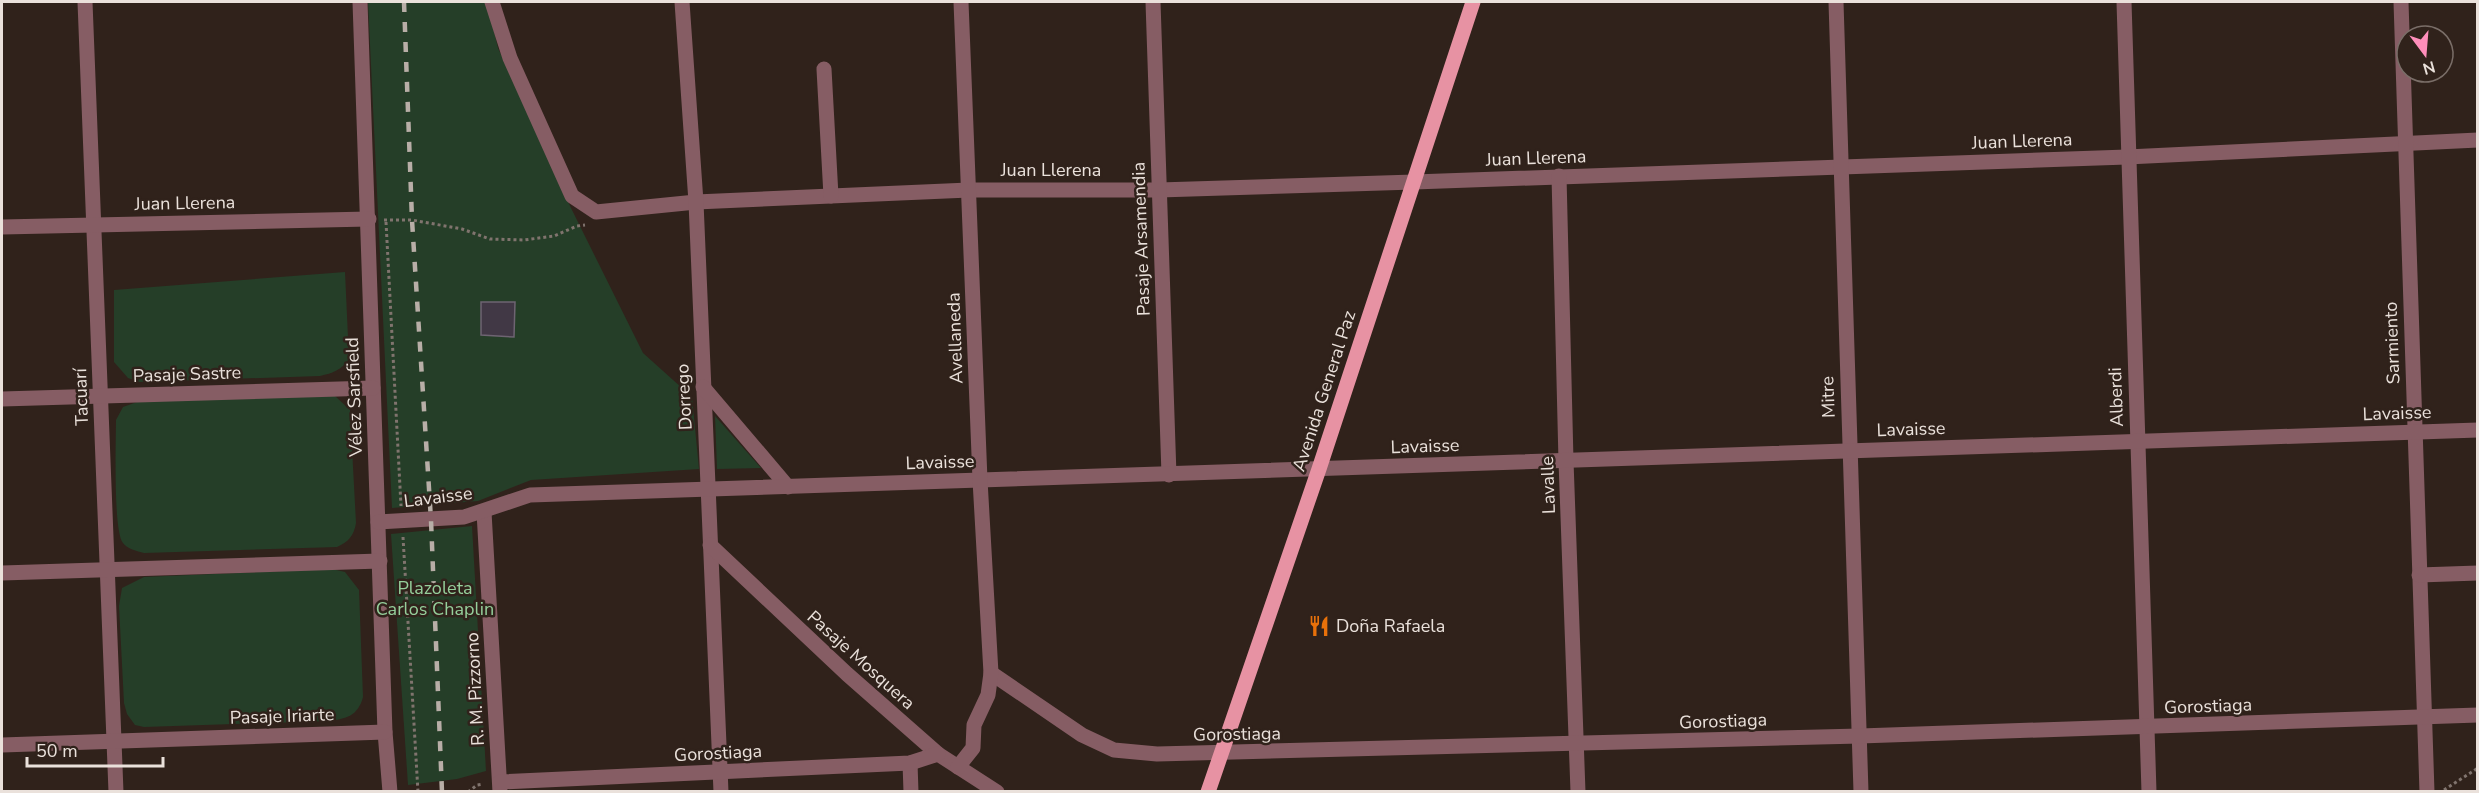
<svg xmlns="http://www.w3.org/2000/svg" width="2479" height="793" viewBox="0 0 2479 793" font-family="'Nunito Sans',sans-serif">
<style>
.green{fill:#253e28}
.building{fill:#413845;stroke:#6e6472;stroke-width:1.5}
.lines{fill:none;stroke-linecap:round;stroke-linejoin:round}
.path{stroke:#80746e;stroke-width:3;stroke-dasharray:3 3;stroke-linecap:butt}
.minor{stroke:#865d64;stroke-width:15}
.major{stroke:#e792a3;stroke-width:15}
.rail{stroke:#b8aea7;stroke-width:4.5;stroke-dasharray:10 10;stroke-linecap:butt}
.labels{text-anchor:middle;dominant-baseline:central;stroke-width:5;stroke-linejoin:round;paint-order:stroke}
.street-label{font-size:18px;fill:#eae1db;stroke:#30221b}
.park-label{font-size:18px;fill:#95cf9b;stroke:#30221b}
.poi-label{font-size:18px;fill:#eae1db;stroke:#30221b;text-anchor:start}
</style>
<rect width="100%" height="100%" fill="#30221b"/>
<g class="green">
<polygon points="368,2 487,2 498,48 571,208 643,353 692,397 699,469 531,480 478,501 392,508"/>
<path d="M 345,272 L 349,359 C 341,370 333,373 320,376 L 139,382 L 128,378 L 114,362 L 114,290 Z"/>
<path d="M 335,396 L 350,410 L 356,523 C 354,536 348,542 337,547 L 144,553 C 137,551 127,549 123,543 C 113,531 116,441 116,420 L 123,407 L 140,401 Z"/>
<polygon points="715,416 761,468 717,469"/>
<polygon points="472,526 486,771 457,779 408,785 391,534"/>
<path d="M 332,569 L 345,572 L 359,590 L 363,697 C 358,716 346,719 328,721 L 144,727 L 135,725 L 127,714 L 124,703 L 119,606 L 122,588 L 144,577 Z"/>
</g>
<polygon class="building" points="481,302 515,302 514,337 481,335"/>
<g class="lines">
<g class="path">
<polyline points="384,220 412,220 462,229 490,239 524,240 554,236 577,226 585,225"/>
<polyline points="386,222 401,506"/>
<polyline points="403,537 418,792"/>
<polyline points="2444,790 2478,768"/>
<polyline points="468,792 477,785 483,784"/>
</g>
<g class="minor">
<polyline points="85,2 116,792"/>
<polyline points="360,2 385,732 390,792"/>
<polyline points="492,2 510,58 572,196 596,212 696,202 969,190 1159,190 1414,182 2127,157 2478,140"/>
<polyline points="682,2 696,202 721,792"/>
<polyline points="1153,2 1169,475"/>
<polyline points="1836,2 1861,792"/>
<polyline points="2124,2 2149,792"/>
<polyline points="2401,2 2427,792"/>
<polyline points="824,69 831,196"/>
<polyline points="1559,176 1566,461 1578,792"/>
<polyline points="2,227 369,219"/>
<polyline points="703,387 788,487"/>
<polyline points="2,399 373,388"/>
<polyline points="484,512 500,792"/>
<polyline points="378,522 464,517 530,495 2478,430"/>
<polyline points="710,545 847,674 938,754 997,792"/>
<polyline points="2,573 380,561"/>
<polyline points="2419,575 2478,573"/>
<polyline points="991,673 1082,735 1114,750 1157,754 1860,736 2478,715"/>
<polyline points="2,745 385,732"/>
<polyline points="910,763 911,792"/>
<polyline points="958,767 973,748 974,725 988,695 991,673 980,480 961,2"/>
<polyline points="500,782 910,763 938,754"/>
</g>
<polyline class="major" points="1208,792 1319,469 1473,2"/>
<polyline class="rail" points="404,2 412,220 431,520 442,792"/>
</g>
<defs>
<symbol id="restaurant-bare" viewBox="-9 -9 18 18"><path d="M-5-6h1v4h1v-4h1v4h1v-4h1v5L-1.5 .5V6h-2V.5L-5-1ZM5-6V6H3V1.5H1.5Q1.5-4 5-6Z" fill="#e8710a" stroke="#30221b" stroke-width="2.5" paint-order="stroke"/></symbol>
</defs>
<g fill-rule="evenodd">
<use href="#restaurant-bare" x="1304" y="611" width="30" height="30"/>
</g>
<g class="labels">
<g class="street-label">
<text transform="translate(2022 141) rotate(-2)">Juan Llerena</text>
<text transform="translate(1536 158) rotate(-2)">Juan Llerena</text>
<text x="1051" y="170">Juan Llerena</text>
<text transform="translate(185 203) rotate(-1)">Juan Llerena</text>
<text transform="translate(1141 239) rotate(-92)">Pasaje Arsamendia</text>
<text transform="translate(955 338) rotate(-92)">Avellaneda</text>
<text transform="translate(2392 343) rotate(-92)">Sarmiento</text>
<text transform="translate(187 374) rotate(-2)">Pasaje Sastre</text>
<text transform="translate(1324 391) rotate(-72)">Avenida General Paz</text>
<text transform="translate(81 397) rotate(-92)">Tacuarí</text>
<text transform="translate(354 397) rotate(-92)">Vélez Sarsfield</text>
<text transform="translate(684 397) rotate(-93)">Dorrego</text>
<text transform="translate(1828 397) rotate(-92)">Mitre</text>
<text transform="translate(2116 397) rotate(-92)">Alberdi</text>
<text transform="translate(2397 413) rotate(-2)">Lavaisse</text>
<text transform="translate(1911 429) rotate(-2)">Lavaisse</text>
<text transform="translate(1425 446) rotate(-2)">Lavaisse</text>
<text transform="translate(940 462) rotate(-2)">Lavaisse</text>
<text transform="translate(1548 485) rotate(-92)">Lavalle</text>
<text transform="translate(438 497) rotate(-7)">Lavaisse</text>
<text transform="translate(861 660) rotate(42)">Pasaje Mosquera</text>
<text transform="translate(475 689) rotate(-93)">R. M. Pizzorno</text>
<text transform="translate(2208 706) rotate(-2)">Gorostiaga</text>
<text transform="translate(282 716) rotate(-2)">Pasaje Iriarte</text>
<text transform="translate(1723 721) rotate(-2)">Gorostiaga</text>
<text transform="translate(1237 734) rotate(-1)">Gorostiaga</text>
<text transform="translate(718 753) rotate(-3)">Gorostiaga</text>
</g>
<g class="park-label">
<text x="435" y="588">Plazoleta<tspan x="435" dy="21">Carlos Chaplin</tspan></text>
</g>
<g class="poi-label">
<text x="1336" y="626">Doña Rafaela</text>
</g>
</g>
<rect width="2479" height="793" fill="none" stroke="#eae1db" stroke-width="6"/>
<g transform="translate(2425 54) rotate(164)"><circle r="28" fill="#30221b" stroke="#7a6e68" stroke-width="1.5"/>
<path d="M0-4.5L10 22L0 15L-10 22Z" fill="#ff8ebb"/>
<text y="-9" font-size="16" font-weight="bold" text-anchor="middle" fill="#eae1db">N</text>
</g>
<path d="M27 757v9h136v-9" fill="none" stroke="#eae1db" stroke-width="3"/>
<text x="36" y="757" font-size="18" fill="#eae1db" stroke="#30221b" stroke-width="4.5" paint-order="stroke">50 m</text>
</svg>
